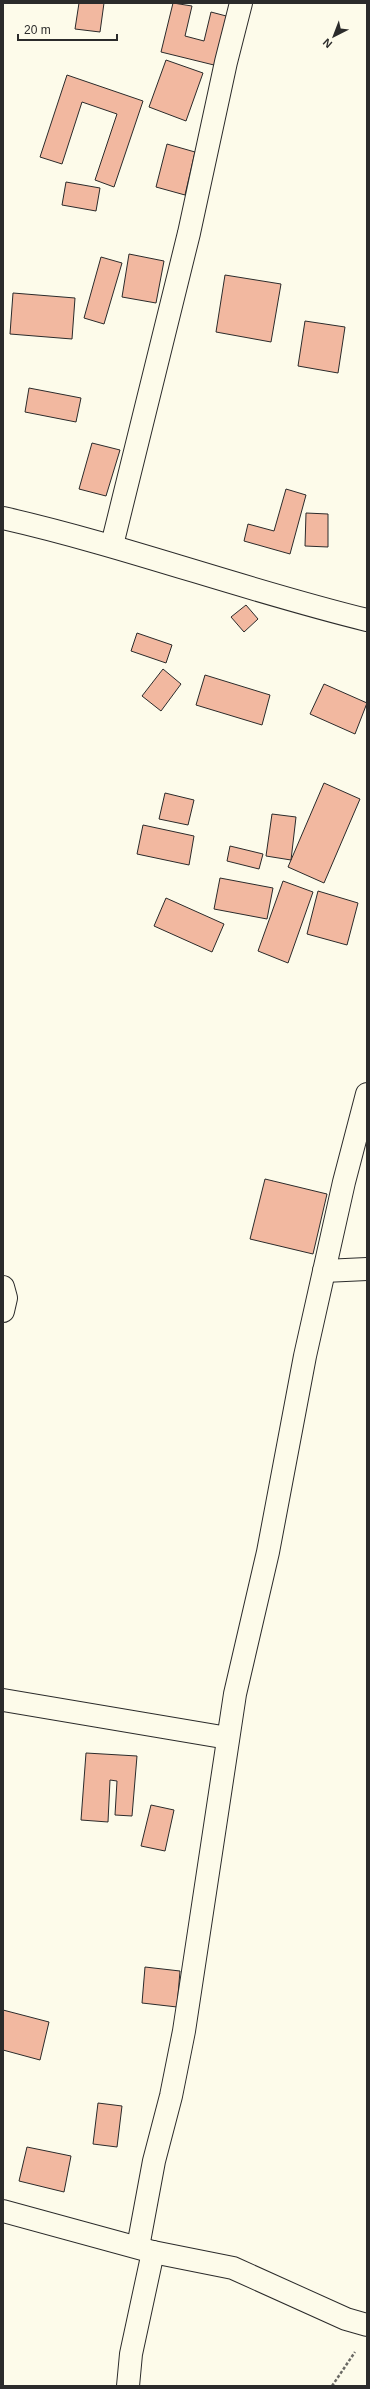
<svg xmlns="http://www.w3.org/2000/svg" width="370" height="2389" viewBox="0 0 370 2389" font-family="Helvetica,sans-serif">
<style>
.building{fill:#f2b8a0;stroke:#2b2b2b}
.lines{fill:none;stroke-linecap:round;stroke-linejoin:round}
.minor-casing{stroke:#2b2b2b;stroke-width:24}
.path{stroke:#6a6964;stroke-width:2.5;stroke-dasharray:3 2;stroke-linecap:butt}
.minor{stroke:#fdfbea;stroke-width:22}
</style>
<rect width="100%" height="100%" fill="#fdfbea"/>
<g class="building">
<polygon points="79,3 104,3 100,32 75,29"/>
<polygon points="173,3 192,6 185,36 204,41 211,12 230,17 218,66 161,52"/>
<polygon points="166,60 203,73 186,121 149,107"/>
<polygon points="67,75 143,101 114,187 95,180 117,114 82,102 62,164 40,157"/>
<polygon points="167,144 195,152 185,195 156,187"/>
<polygon points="66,182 100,188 96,211 62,205"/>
<polygon points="129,254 164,261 156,303 122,297"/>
<polygon points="101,257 122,263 104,324 84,318"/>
<polygon points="225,275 281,284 271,342 216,332"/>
<polygon points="13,293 75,298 72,339 10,334"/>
<polygon points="305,321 345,327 338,373 298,366"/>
<polygon points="29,388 81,398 76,422 25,412"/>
<polygon points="92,443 120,450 106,496 79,489"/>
<polygon points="286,489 306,495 290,554 244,541 248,524 274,531"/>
<polygon points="306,513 328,514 328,547 305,546"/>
<polygon points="246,605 258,619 244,632 231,617"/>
<polygon points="137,633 172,645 166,663 131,651"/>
<polygon points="163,669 181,684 161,711 142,696"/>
<polygon points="205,675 270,695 262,725 196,705"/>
<polygon points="324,684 367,703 355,734 310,714"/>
<polygon points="324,783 360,799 324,883 288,867"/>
<polygon points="165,793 194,800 188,825 159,819"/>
<polygon points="272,814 296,817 291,860 266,856"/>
<polygon points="143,825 194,836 189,865 137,854"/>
<polygon points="230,846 263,854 259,869 227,861"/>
<polygon points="220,878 273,888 267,919 214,909"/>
<polygon points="283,881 313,892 288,963 258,951"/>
<polygon points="318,891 358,903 347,945 307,934"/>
<polygon points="166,898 224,924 212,952 154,926"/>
<polygon points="265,1179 327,1194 313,1254 250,1239"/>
<polygon points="86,1753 137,1756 132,1816 115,1815 117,1781 110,1780 108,1822 81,1820"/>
<polygon points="151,1805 174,1810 165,1851 141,1846"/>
<polygon points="145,1967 180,1971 177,2007 142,2003"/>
<polygon points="3,2010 49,2022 40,2060 3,2050"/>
<polygon points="98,2103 122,2106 117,2147 93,2144"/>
<polygon points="27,2147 71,2156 64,2192 19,2181"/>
</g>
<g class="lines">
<defs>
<g id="minor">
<path d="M 3,518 C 126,546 244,590 367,620"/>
<polyline points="112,545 189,233 226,62 241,3"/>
<polyline points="324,1271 367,1269"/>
<polyline points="3,1287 6,1298 3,1311"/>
<polyline points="3,1700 228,1738"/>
<polyline points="3,2211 153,2252 233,2268 346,2319 367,2325"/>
<polyline points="138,2247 154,2161 171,2096 184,2031 235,1694 268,1552 305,1356 344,1182 367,1094"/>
<polyline points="128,2386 131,2354 153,2252"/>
</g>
</defs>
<use href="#minor" class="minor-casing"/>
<polyline class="path" points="332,2386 355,2352"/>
<use href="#minor" class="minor"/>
</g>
<rect width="370" height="2389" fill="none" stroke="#2b2b2b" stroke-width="8"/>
<g transform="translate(334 36) rotate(222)" stroke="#fdfbea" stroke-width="3" paint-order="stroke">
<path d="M0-3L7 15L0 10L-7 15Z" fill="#2b2b2b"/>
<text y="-6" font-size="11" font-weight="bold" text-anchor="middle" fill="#2b2b2b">N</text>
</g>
<path d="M18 34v6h99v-6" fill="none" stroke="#2b2b2b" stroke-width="2"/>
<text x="24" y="34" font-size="12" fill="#2b2b2b" stroke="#fdfbea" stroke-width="3" paint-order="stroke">20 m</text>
</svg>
